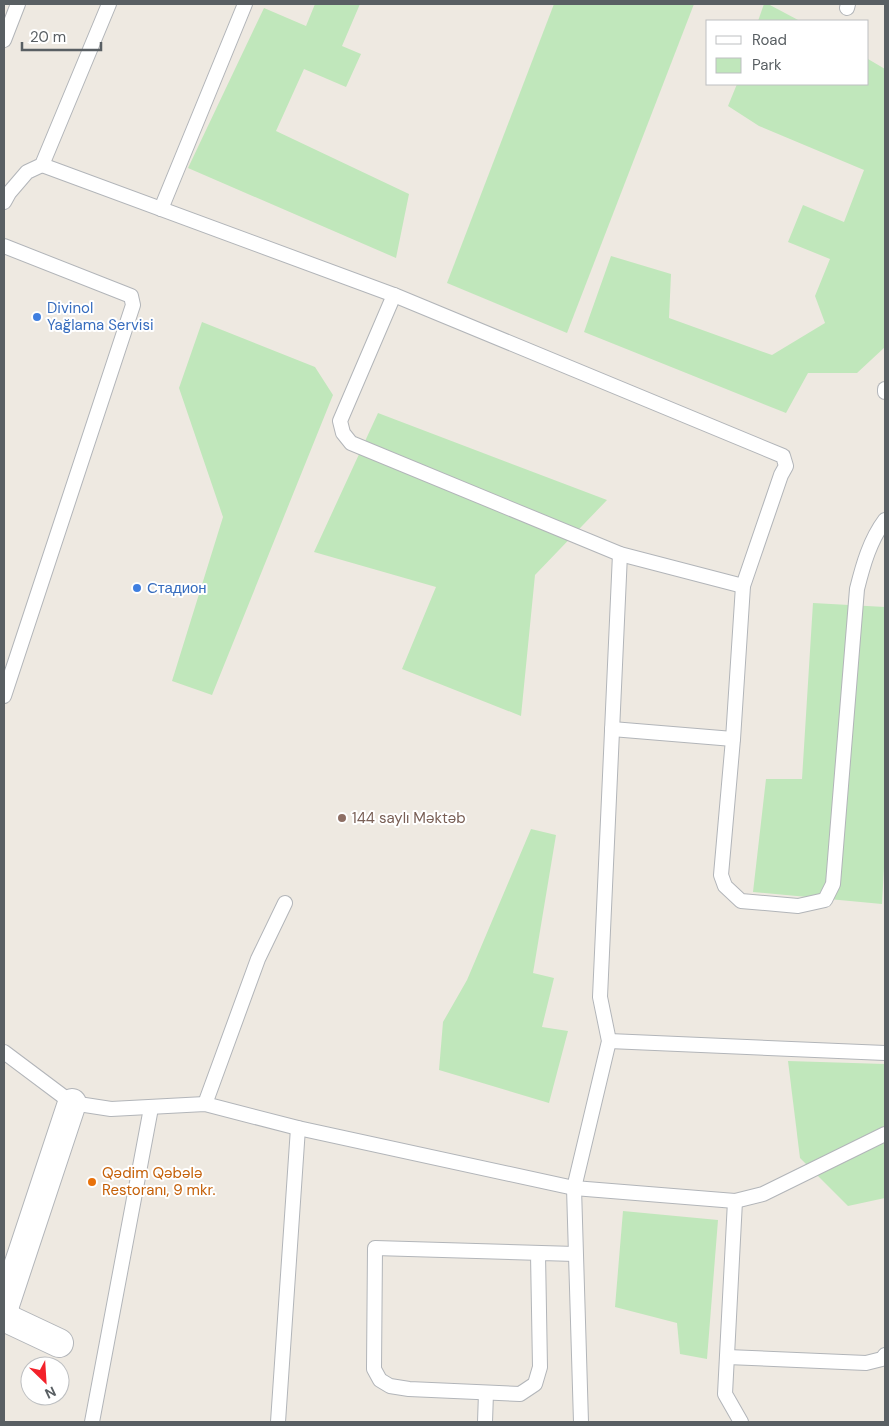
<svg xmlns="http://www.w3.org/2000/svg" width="889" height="1426" viewBox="0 0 889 1426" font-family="'DM Sans',sans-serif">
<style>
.green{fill:#c0e7bb}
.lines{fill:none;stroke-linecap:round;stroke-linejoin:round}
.service-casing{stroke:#b2b5b9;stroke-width:16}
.minor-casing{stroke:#b2b5b9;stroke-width:30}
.service{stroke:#fff;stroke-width:14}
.minor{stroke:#fff;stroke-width:28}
.shop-dot{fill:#3f7fe0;stroke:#fff;stroke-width:2}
.education-dot{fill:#8d6e63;stroke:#fff;stroke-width:2}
.food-dot{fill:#e8710a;stroke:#fff;stroke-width:2}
.labels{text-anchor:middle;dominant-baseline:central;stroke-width:4;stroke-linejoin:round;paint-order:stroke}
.shop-label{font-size:15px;fill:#366cbe;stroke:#fff;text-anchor:start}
.education-label{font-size:15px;fill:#785e54;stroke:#fff;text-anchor:start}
.food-label{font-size:15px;fill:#c56008;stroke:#fff;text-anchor:start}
</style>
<rect width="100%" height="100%" fill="#eee9e1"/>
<g class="green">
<polygon points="315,4 360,4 342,46 361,54 346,87 304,69 276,131 409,194 396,258 188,168 264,8 306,26"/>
<polygon points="554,4 694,4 567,333 447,283"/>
<polygon points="764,4 768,4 800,21 758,21"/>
<polygon points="868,59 885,69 885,347 857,373 808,373 786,413 584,332 611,256 671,274 669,318 772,355 825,323 815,296 830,259 788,242 803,205 844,222 864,170 759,126 728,106 737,84 868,84"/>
<polygon points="202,322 315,367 333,395 212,695 172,681 223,517 179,388"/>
<polygon points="378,413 607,500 535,575 521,716 402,669 436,587 314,552"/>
<polygon points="813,603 885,607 885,849 882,904 753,892 766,779 802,779"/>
<polygon points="531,829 556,835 533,973 554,978 542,1027 568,1031 549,1103 439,1070 443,1022 467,980"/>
<polygon points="788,1061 885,1064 885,1198 848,1206 800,1158"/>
<polygon points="623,1211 718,1220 707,1359 680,1354 677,1323 615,1307"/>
</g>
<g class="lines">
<defs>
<g id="service">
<polyline points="847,8 848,4"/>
<polyline points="4,40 18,4"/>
<path d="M 42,165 L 394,295 L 783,456 L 786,466 L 781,475 L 743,586 L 733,739 L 721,875 L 725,886 L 741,901 L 798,906 L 825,900 L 833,884 L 857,589 C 863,565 870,540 885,520"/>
<polyline points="4,202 9,193 27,172 42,165 109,4"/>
<polyline points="161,209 245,4"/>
<polyline points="4,246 131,296 133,305 4,696"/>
<polyline points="394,295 340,421 343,433 351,443 620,554 743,586"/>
<polyline points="885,389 885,392"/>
<polyline points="612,729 733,739"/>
<polyline points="609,1041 885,1053"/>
<polyline points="4,1052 72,1103 111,1109 205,1104 298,1128 574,1188 735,1201 763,1194 885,1134"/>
<polyline points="205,1104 258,959 285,903"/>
<polyline points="735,1201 725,1394 741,1422"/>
<polyline points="538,1254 540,1367 535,1384 520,1394 409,1389 390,1386 380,1380 374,1369 375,1248 575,1254"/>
<polyline points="727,1357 866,1363 882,1359 885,1355"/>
<polyline points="92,1422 151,1108"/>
<polyline points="278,1422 298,1128"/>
<polyline points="485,1422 486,1393"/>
<polyline points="581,1422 574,1188 609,1041 600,997 620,554"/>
</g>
<g id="minor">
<polyline points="4,1308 72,1103"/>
<polyline points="4,1309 8,1319 59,1343"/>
</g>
</defs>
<use href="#service" class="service-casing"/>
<use href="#minor" class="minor-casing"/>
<use href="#service" class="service"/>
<use href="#minor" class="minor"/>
</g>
<g class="shop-dot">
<circle cx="37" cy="317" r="5"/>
<circle cx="137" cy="588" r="5"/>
</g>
<circle class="education-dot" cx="342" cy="818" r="5"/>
<circle class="food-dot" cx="92" cy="1182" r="5"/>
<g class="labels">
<g class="shop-label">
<text x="47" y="308">Divinol<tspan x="47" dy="17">Yağlama Servisi</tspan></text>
<text x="147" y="588">Стадион</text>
</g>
<g class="education-label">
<text x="352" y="818">144 saylı Məktəb</text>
</g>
<g class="food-label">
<text x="102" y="1173">Qədim Qəbələ<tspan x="102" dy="17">Restoranı, 9 mkr.</tspan></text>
</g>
</g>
<rect width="889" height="1426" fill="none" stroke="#595f63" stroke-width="10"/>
<rect x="706" y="20" width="162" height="65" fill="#ffffff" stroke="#bdbfc1"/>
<rect x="716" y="36" width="25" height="8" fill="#ffffff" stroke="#bdbfc1"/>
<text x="752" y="45" font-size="15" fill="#595f63">Road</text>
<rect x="716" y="58" width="25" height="15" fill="#c0e7bb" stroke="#bdbfc1"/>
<text x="752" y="70" font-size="15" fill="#595f63">Park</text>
<g transform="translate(45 1381) rotate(155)"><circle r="24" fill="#ffffff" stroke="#bdbfc1"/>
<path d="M0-4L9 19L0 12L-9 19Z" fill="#f3212a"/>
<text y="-8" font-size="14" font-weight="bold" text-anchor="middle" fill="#595f63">N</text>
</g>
<path d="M22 42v8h79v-8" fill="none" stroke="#595f63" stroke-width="2.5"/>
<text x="30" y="42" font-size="15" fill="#595f63" stroke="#ffffff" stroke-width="4" paint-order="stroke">20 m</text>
</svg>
